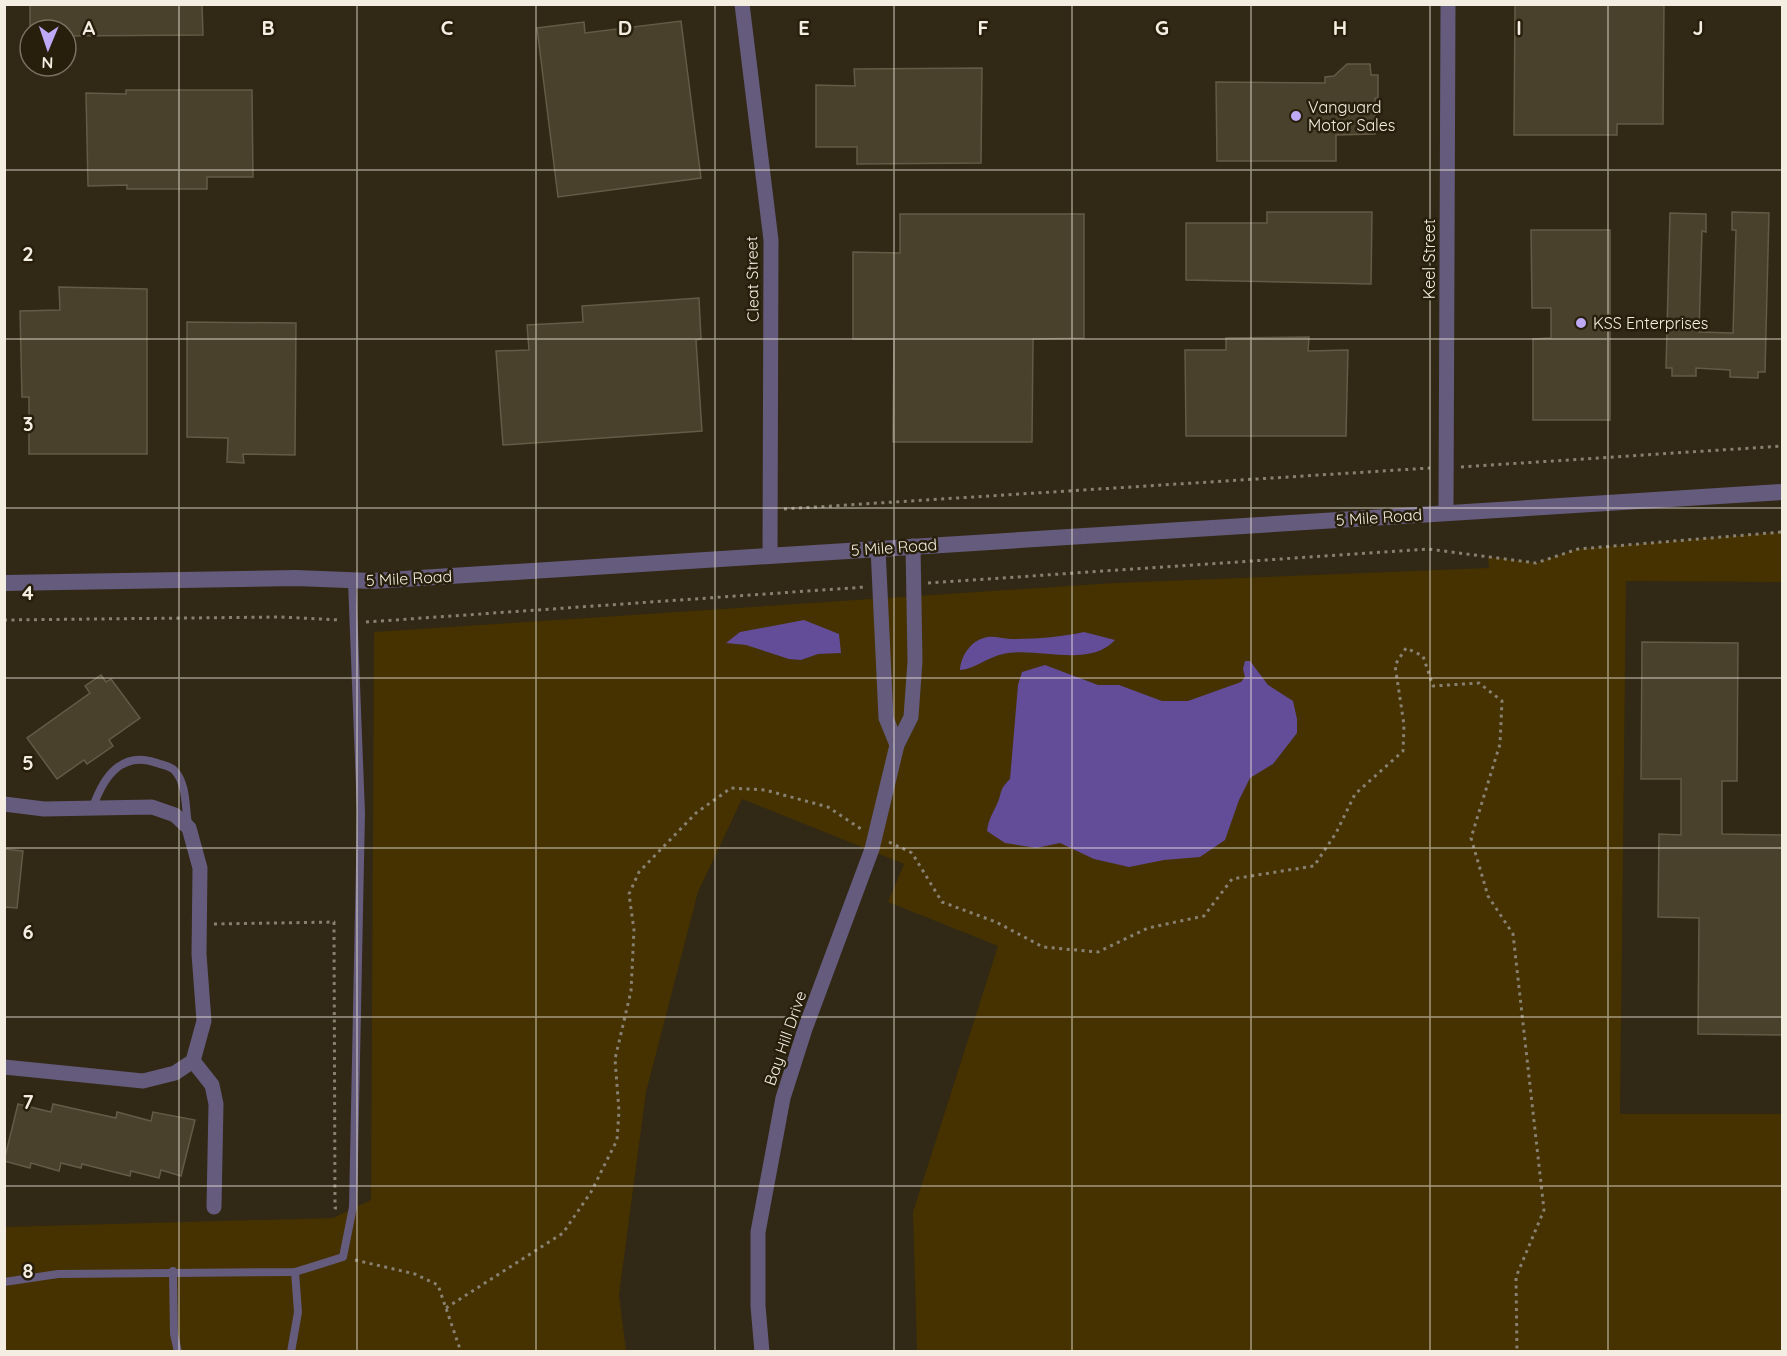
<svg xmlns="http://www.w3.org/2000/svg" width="1787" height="1356" viewBox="0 0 1787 1356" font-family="Quicksand,sans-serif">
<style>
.green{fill:#453200}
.water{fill:#634c98}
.building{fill:#4a412d;stroke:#645a45;stroke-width:1.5}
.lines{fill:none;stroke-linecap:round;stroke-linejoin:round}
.path{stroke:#888070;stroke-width:3;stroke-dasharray:3 4.5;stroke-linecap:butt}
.service{stroke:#645b7d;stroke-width:8}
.minor{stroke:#645b7d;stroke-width:15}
.tertiary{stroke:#645b7d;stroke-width:16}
.grid{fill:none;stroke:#f4eee2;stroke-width:1.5;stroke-opacity:0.55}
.poi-dot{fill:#bda9f5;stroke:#271e0b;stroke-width:2}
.labels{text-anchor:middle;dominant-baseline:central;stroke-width:5;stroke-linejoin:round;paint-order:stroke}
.poi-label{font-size:16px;fill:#f4eee2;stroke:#271e0b;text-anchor:start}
.street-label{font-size:16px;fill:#f4eee2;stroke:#271e0b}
.grid-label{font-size:20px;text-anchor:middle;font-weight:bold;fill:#f4eee2;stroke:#271e0b;stroke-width:5;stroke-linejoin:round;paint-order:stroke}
</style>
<rect width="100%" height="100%" fill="#312815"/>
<polygon class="green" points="1782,532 1782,582 1626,581 1620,1114 1782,1114 1782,1351 917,1351 913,1212 998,946 888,902 904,864 742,799 698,892 646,1092 619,1295 626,1351 5,1351 4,1227 333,1218 371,1200 374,632 1114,583 1489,568 1488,557 1536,563 1578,549"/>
<g class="water">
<polygon points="804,620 839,634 841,653 818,654 801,660 789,659 746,645 726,643 740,632"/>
<path d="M 1084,632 L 1115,640 C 1088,669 1037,646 1003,654 C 988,657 975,669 960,670 C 961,655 972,639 988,637 C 995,636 1003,639 1011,639 C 1036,639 1060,637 1084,632 Z"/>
<path d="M 1245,661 L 1250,661 L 1268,685 L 1293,701 L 1297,719 L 1297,733 L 1273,764 L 1250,778 L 1239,800 L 1225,840 L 1200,857 L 1164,860 L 1129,867 L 1094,859 L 1060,843 L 1036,848 L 1005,843 L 987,831 C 989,818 992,815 997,804 C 1003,791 998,791 1010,779 L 1018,685 L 1022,672 L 1045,665 L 1098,685 L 1119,685 L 1162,701 L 1188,701 L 1241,682 L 1245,677 L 1243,669 Z"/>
</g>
<g class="building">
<polygon points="30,4 202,4 203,35 66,36 66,30 30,30"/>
<polygon points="1515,4 1664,4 1663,124 1617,124 1617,135 1514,135"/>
<polygon points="681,21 701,178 558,197 537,28 584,22 585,33"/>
<polygon points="1347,64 1370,64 1371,75 1378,75 1378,98 1375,98 1375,134 1336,135 1336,161 1217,161 1216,82 1325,83 1325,77 1334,76"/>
<polygon points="982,68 981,163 857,164 857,147 816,147 816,85 855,86 854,69"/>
<polygon points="126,90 252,90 253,177 207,177 207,189 127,189 127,185 88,186 86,93 126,94"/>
<polygon points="1267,212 1372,212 1371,284 1186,280 1186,223 1267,223"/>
<polygon points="1732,212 1769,213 1765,372 1758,372 1758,378 1730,377 1730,370 1696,368 1696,376 1672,376 1672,368 1666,368 1670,213 1706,214 1706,232 1702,231 1699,332 1733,333 1736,230 1732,230"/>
<polygon points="900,214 1084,214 1084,338 1033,339 1032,442 893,442 894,339 853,339 853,252 900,253"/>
<polygon points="1531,230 1610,230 1610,420 1533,420 1533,339 1551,338 1551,308 1532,308"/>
<polygon points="59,287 147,289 147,454 29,454 29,397 22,397 20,311 60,310"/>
<polygon points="699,298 701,339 696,340 702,431 503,445 496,351 529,350 527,325 583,322 582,306"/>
<polygon points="187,322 296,323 295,455 243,454 244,463 227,462 228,438 187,437"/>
<polygon points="1309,337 1308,351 1348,350 1346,436 1186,436 1185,350 1226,350 1226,338"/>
<polygon points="1642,642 1738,643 1737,781 1722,781 1722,834 1782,835 1782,1035 1698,1034 1699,918 1658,917 1659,834 1681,835 1681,779 1641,779"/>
<polygon points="101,675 106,682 111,679 140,718 109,740 113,746 87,764 84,760 57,779 27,738 90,693 85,686"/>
<polygon points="4,849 23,851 17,908 4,907"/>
<polygon points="18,1104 51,1112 53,1104 116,1118 117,1112 151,1121 153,1112 195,1120 181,1176 161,1170 159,1178 131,1171 130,1176 82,1164 81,1168 61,1163 59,1171 31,1163 30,1168 4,1161"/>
</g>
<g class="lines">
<g class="path">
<polyline points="1461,467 1782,446"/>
<polyline points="784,509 1430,468"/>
<polyline points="928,583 1428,549 1536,563 1578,549 1782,532"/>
<polyline points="4,620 281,617 341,620"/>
<polyline points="366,622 865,587"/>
<polyline points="889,842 912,853 942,902 996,922 1043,947 1098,952 1148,928 1204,916 1232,879 1314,866 1336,833 1355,794 1403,751 1404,725 1395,665 1406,648 1423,656 1433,686 1479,683 1502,701 1500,744 1471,838 1488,896 1513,934 1544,1210 1516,1277 1517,1352"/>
<polyline points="214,924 334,922 335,1208 341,1208"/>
<polyline points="355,1260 415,1274 438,1285 461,1352"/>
<polyline points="446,1308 563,1233 591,1192 617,1140 619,1111 615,1059 631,991 634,930 629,894 639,872 696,813 731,788 765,790 828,807 861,829"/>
</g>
<g class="service">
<path d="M 93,807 C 103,778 121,750 157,763 C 162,765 170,766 174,770 C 187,783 185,807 188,824"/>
<polyline points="173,1271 174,1334 178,1352"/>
<polyline points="4,1282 58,1274 295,1272 343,1257 353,1207 361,813 352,581"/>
<polyline points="291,1352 298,1312 295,1272"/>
</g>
<g class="minor">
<polyline points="742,4 771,240 770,555"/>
<polyline points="1446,513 1448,4"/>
<polyline points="878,548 886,718 897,745"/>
<polyline points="4,804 44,809 152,807 175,815 189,828 200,868 199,954 204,1021 193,1061 175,1073 143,1081 4,1067"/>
<polyline points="193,1061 212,1085 216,1104 214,1207"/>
<polyline points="762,1352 758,1306 758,1232 783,1098 805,1029 872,849 897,745 911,717 915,661 913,546"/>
</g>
<polyline class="tertiary" points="4,583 296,578 372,581 1782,492"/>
</g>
<path class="grid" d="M 179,4 L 179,1352M 357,4 L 357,1352M 536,4 L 536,1352M 715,4 L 715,1352M 894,4 L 894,1352M 1072,4 L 1072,1352M 1251,4 L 1251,1352M 1430,4 L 1430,1352M 1608,4 L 1608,1352M 4,170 L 1782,170M 4,339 L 1782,339M 4,508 L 1782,508M 4,678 L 1782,678M 4,848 L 1782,848M 4,1017 L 1782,1017M 4,1186 L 1782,1186"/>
<g class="poi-dot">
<circle cx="1296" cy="116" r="6"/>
<circle cx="1581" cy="323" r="6"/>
</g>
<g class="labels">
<g class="poi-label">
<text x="1308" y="107">Vanguard<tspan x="1308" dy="18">Motor Sales</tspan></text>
<text x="1593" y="323">KSS Enterprises</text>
</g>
<g class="street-label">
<text transform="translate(1429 259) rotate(-90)">Keel Street</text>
<text transform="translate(752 279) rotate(-91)">Cleat Street</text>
<text transform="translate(1379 517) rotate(-4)">5 Mile Road</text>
<text transform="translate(894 547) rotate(-4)">5 Mile Road</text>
<text transform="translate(409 578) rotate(-3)">5 Mile Road</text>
<text transform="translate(785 1038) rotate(-71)">Bay Hill Drive</text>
</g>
</g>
<g class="grid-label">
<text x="89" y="35">A</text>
<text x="268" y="35">B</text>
<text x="447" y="35">C</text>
<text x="625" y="35">D</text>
<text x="804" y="35">E</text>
<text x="983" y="35">F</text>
<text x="1162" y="35">G</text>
<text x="1340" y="35">H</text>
<text x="1519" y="35">I</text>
<text x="1698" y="35">J</text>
<text x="28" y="261">2</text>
<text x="28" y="431">3</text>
<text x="28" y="600">4</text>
<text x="28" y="770">5</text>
<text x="28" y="939">6</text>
<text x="28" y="1109">7</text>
<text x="28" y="1278">8</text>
</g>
<rect width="1787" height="1356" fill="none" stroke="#f4eee2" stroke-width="12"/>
<g transform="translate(48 48) rotate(182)"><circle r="28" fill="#271e0b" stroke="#797161" stroke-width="1.5"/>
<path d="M0-4.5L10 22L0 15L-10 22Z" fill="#bda9f5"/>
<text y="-9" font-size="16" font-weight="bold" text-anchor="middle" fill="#f4eee2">N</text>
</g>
</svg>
